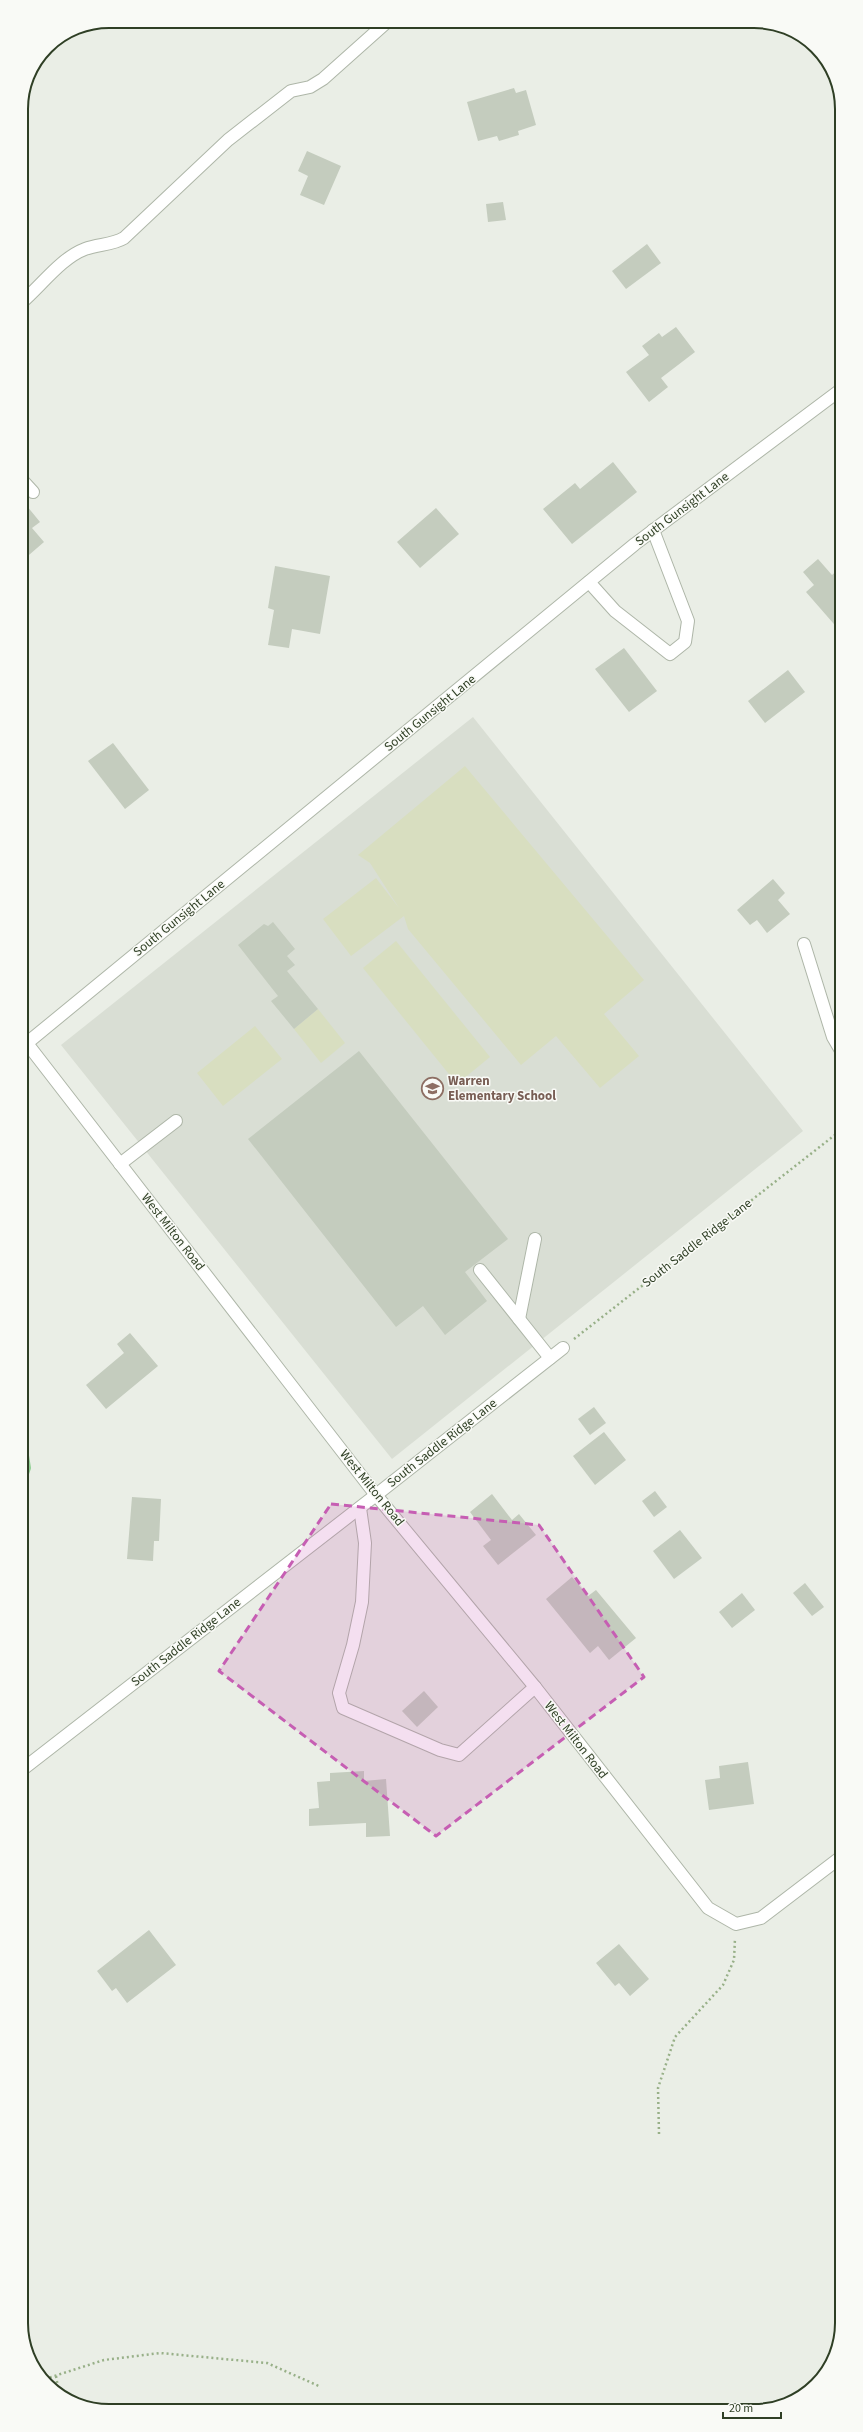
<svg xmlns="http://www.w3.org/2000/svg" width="863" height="2432" viewBox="0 0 863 2432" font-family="'Source Sans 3',sans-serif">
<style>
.built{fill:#d9ded4}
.green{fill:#d8dec0}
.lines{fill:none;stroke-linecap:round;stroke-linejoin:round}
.stream{stroke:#91d094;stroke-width:6}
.building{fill:#c4ccbe}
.minor-casing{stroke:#aeb6a8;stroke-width:14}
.path{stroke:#98b088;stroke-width:2.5;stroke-dasharray:2 3;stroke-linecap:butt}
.minor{stroke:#fff;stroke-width:12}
.marked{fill:#c65eb3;fill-opacity:0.2;stroke:#c65eb3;stroke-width:3;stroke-dasharray:8 5;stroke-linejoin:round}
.labels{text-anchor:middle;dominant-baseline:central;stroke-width:3;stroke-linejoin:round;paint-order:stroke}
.street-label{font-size:13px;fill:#2f3f25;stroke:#f9faf6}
.education-label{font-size:13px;font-weight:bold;fill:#785e54;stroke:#f9faf6;text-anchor:start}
.rim{fill:none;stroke:#2f3f25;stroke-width:2}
</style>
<rect width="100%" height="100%" fill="#eaeee6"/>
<polygon class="built" points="473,717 803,1131 392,1459 61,1045"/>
<g class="green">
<polygon points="465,766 644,980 604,1014 639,1056 600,1088 556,1036 521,1065 408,929 404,916 351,956 323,919 376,878 399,908 370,863 358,855"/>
<polygon points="396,941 490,1057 457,1084 363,968"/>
<polygon points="318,1009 345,1043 321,1063 294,1029"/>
<polygon points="255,1026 282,1059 223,1106 197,1073"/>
</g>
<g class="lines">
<polyline class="stream" points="23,1437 28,1468 23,1482"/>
</g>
<g class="building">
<polygon points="514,88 516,93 526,90 536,125 518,131 519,135 499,141 497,136 478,141 467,102"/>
<polygon points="307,151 341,166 324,205 300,195 308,176 298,171"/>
<polygon points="503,202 506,220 488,222 486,204"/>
<polygon points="647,244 661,263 626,289 612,271"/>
<polygon points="676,327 695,352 661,378 668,387 649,402 626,372 649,355 642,346 659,333 662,337"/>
<polygon points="613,462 637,492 572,544 543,509 575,483 580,489"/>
<polygon points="22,500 40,522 32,528 44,542 22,561"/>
<polygon points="436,508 459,534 420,568 397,542"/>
<polygon points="818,559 832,575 840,568 840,631 806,592 814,585 803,572"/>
<polygon points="275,566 330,576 320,634 292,629 289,648 268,645 274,610 268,608"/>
<polygon points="624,648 657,691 629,712 595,669"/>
<polygon points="788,670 805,692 765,723 748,701"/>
<polygon points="113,743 149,790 125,809 88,761"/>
<polygon points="773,879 785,893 778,900 790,914 767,933 757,920 750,925 737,910"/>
<polygon points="273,922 295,949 287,956 295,965 287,971 318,1009 294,1029 271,1001 278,996 238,945 264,924 268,926"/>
<polygon points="359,1051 508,1239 465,1272 487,1301 445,1335 423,1306 396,1327 248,1139"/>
<polygon points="130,1333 158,1366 106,1409 86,1385 124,1353 117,1344"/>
<polygon points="594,1407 606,1423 590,1435 578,1419"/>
<polygon points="604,1432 626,1460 595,1485 573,1456"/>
<polygon points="655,1491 667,1507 654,1517 642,1501"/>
<polygon points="492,1494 512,1520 519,1514 536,1535 498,1565 483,1546 491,1540 470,1512"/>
<polygon points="132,1497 161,1499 159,1541 154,1541 153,1561 127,1559"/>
<polygon points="680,1530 702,1558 674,1579 653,1551"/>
<polygon points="572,1577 588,1596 596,1590 636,1638 609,1660 598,1646 590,1653 546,1599"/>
<polygon points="805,1583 824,1607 812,1616 793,1593"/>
<polygon points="742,1593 755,1610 732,1628 719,1612"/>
<polygon points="424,1691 438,1707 417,1727 402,1711"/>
<polygon points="748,1762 754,1804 709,1810 705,1780 720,1778 719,1766"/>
<polygon points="364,1771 364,1781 386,1779 390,1836 366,1837 366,1823 309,1826 309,1809 319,1808 317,1782 330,1781 330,1773"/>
<polygon points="149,1930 176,1965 127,2003 116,1988 112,1991 97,1971"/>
<polygon points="619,1944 649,1979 630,1996 619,1983 615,1986 596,1963"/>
</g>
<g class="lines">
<defs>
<g id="minor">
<path d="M 21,303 C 41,286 61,258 85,249 C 98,244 112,245 124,238 L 228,140 L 291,91 L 310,87 L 323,79 L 388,21"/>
<polyline points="22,480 33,492"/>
<polyline points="589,582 615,611 670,654 685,642 688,621 653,530"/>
<polyline points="804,944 833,1037 840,1049"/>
<polyline points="22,1037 376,1495 535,1687 708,1908 736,1924 761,1918 841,1857"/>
<polyline points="27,1043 635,544 839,391"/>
<polyline points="120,1164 176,1121"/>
<polyline points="480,1270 550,1358"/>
<polyline points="519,1319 535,1239"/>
<polyline points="360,1508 365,1543 362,1602 353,1645 339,1693 343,1708 440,1750 459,1755 535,1687"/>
<polyline points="23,1769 376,1495 563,1348"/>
</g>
</defs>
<use href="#minor" class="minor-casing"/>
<g class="path">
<polyline points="574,1339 840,1131"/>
<polyline points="659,2134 658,2088 675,2037 723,1985 734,1960 735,1938"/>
<polyline points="56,2376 59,2393"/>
<polyline points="45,2379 104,2360 160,2353 267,2363 321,2387"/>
</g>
<use href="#minor" class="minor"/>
</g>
<path class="marked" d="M 331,1504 L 539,1525 L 644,1677 L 436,1836 L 219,1671 Z"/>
<defs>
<symbol id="school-ring" viewBox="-11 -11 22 22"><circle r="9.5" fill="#f9faf6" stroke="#8d6e63" stroke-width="1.5"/><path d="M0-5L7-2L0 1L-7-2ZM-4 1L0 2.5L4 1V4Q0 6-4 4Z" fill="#8d6e63"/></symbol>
</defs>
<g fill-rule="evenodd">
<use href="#school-ring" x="420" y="1076" width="25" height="25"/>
</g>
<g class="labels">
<g class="street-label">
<text transform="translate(682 509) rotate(-37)">South Gunsight Lane</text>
<text transform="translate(430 713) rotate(-39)">South Gunsight Lane</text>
<text transform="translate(179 918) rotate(-39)">South Gunsight Lane</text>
<text transform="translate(173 1232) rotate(52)">West Milton Road</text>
<text transform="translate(697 1243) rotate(-38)">South Saddle Ridge Lane</text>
<text transform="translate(442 1443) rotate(-38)">South Saddle Ridge Lane</text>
<text transform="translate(372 1488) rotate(51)">West Milton Road</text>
<text transform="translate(186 1642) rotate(-38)">South Saddle Ridge Lane</text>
<text transform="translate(576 1740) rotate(52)">West Milton Road</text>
</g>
<g class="education-label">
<text x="448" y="1081">Warren<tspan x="448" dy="15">Elementary School</tspan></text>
</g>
</g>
<path d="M0 0H863V2432H0ZM109 28H754A81 81 0 0 1 835 109V2323A81 81 0 0 1 754 2404H109A81 81 0 0 1 28 2323V109A81 81 0 0 1 109 28Z" fill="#f9faf6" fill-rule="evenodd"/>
<path class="rim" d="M109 28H754A81 81 0 0 1 835 109V2323A81 81 0 0 1 754 2404H109A81 81 0 0 1 28 2323V109A81 81 0 0 1 109 28Z"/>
<path d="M723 2412v6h58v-6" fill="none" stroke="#2f3f25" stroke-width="2"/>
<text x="729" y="2412" font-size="12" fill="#2f3f25" stroke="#f9faf6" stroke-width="3" paint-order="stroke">20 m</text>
</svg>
